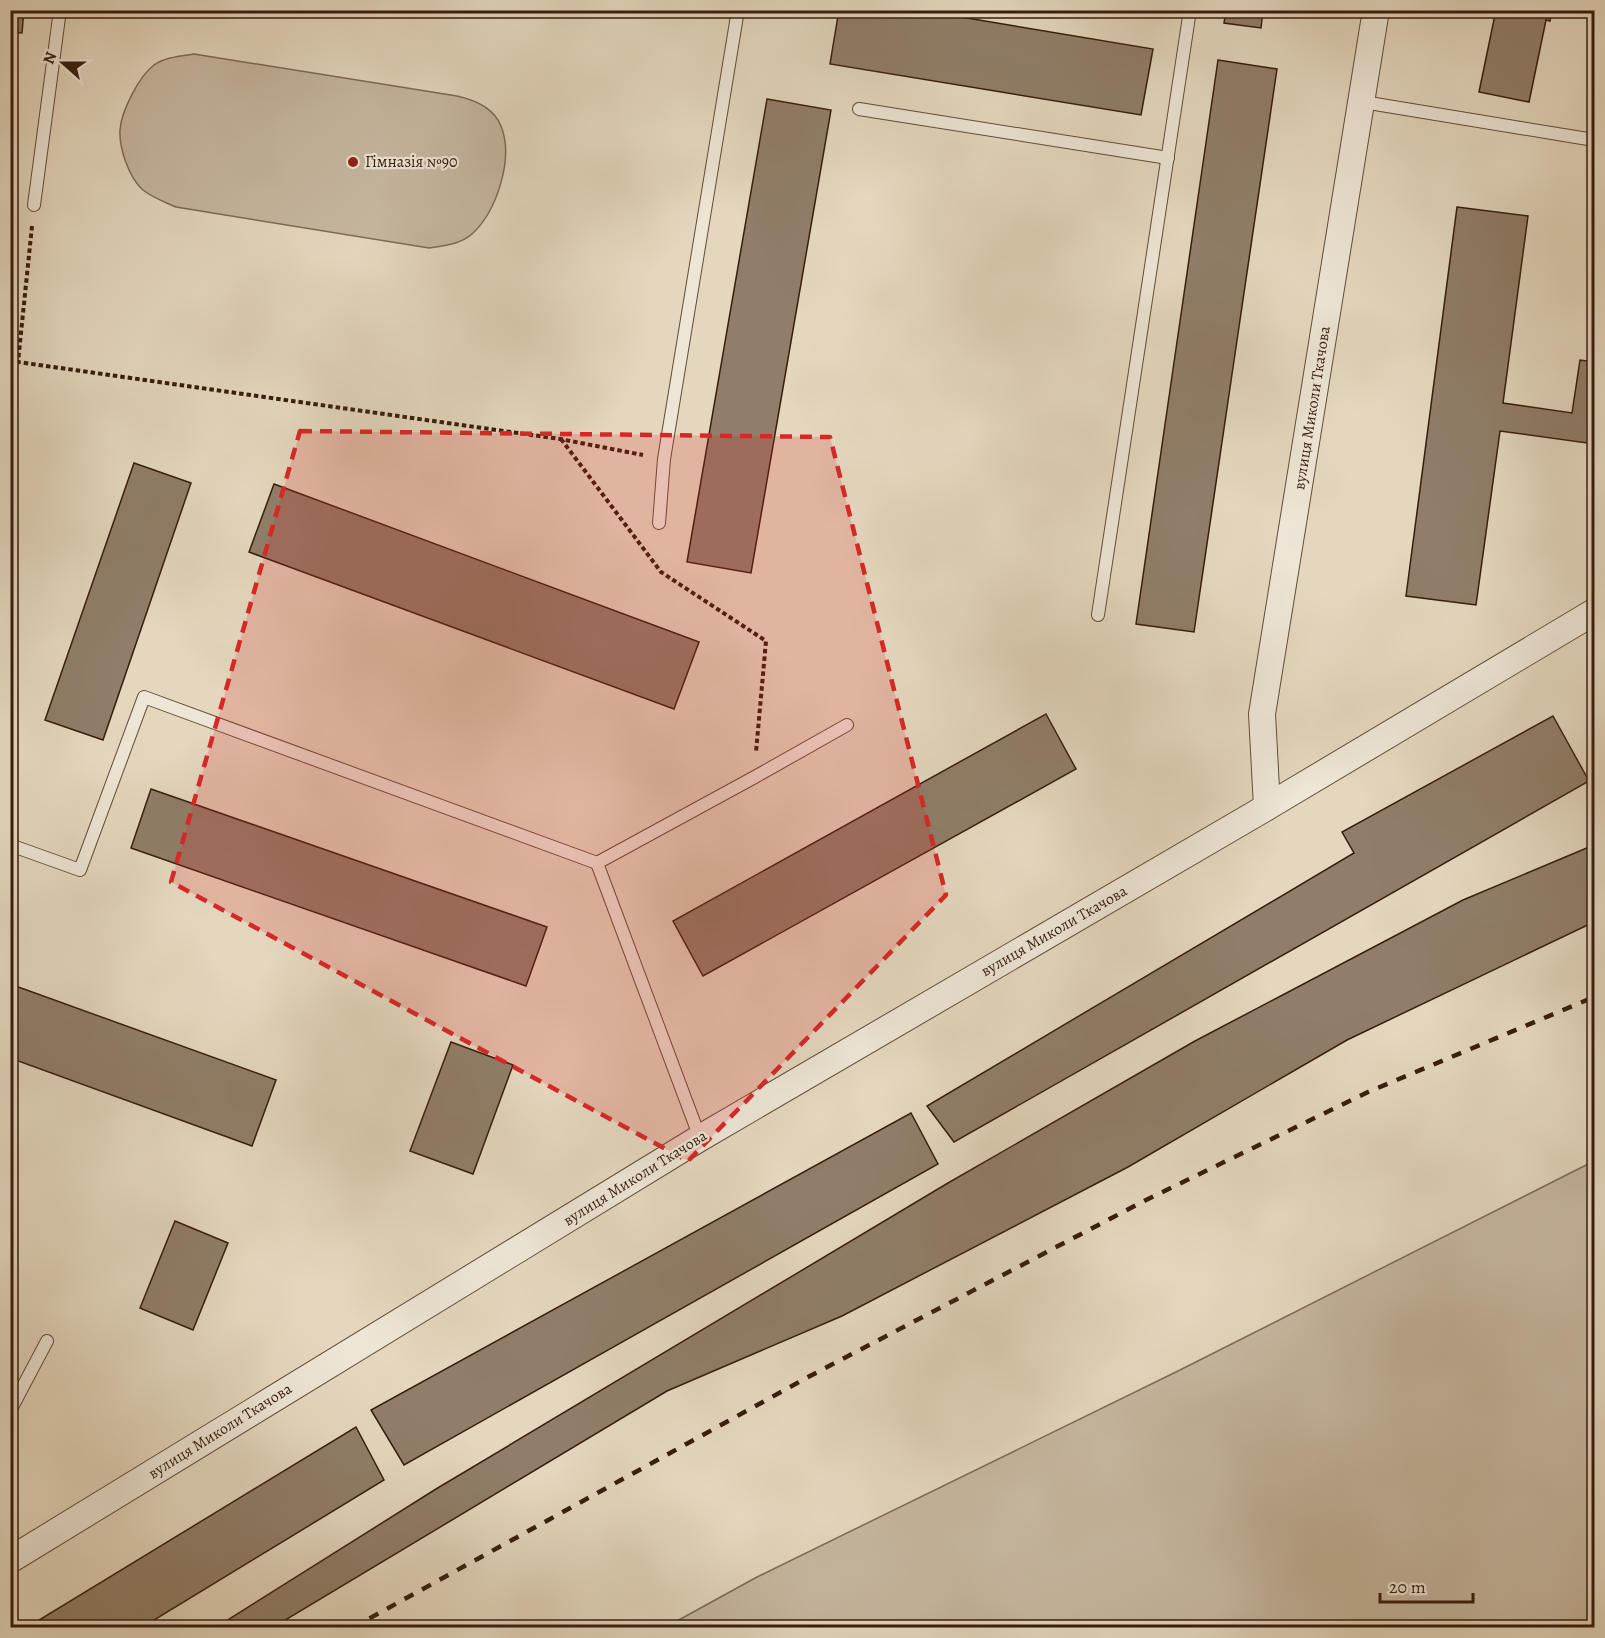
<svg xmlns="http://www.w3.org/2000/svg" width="1605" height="1638" viewBox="0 0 1605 1638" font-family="Alegreya,serif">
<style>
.green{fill:#c6b7a0;stroke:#7e6a56;stroke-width:1.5}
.building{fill:#907e69;stroke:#361d0c;stroke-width:1.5}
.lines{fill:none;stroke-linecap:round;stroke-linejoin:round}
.service-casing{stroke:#624c38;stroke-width:14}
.minor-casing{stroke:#624c38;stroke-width:28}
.path{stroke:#361d0c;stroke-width:4;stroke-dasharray:4.5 3;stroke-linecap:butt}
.service{stroke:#ede5d5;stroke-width:12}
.minor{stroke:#ede5d5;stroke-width:26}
.rail{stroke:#361d0c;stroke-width:4.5;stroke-dasharray:10 10;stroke-linecap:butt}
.marked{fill:#d62828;fill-opacity:0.2;stroke:#d62828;stroke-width:4.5;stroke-dasharray:12 8;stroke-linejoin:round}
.poi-dot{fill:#8f2418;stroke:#ede5d5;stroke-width:2}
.labels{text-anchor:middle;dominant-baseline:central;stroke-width:4.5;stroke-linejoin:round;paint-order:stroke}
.poi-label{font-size:16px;fill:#361d0c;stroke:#ede5d5;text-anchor:start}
.street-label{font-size:16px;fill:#361d0c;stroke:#ede5d5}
</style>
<rect width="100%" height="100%" fill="#e4d7be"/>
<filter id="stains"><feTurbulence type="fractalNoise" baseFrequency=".00333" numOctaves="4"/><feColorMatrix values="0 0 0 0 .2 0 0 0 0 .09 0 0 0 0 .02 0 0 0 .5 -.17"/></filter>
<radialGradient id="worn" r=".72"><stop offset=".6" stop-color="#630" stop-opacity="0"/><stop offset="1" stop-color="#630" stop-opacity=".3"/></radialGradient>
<g class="green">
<path d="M 194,54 L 457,96 C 475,100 494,108 501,126 C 514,158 497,211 472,234 C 461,244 444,246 429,248 L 176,207 C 165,202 153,198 143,190 C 129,178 119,148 120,130 C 121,112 139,76 154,65 C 165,57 181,56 194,54 Z"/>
<polygon points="1594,1161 1594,1627 666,1627 757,1577 1176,1372"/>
</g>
<g class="building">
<polygon points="10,10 24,10 22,33 10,32"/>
<polygon points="839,10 919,10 1153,49 1141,115 830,64"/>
<polygon points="1226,10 1263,10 1261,28 1224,23"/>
<polygon points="1496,10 1552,10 1550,21 1546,20 1529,102 1479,92"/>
<polygon points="1218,60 1277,69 1194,632 1136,624"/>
<polygon points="767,99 831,110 751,573 687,562"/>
<polygon points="1457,207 1528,216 1503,403 1572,413 1580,360 1594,362 1594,444 1500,431 1476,605 1406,596"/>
<polygon points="134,463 191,483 103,740 45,720"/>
<polygon points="274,484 699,642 674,709 249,552"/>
<polygon points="1046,714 1076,769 703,976 673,921"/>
<polygon points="1553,716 1589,781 954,1142 927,1106 1354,853 1342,832"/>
<polygon points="151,789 547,927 526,986 131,848"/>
<polygon points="1594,845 1594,922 1347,1040 1128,1167 842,1316 667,1391 272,1628 215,1628 436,1489 948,1183 1195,1041 1463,900"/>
<polygon points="10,984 276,1080 252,1146 10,1058"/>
<polygon points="451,1042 513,1065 473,1174 410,1151"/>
<polygon points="911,1113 938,1164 404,1465 371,1410"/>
<polygon points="175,1221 228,1243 193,1330 140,1308"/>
<polygon points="356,1427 384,1480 141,1628 26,1628"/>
</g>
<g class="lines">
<defs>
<g id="service">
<polyline points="1363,102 1594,140"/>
<polyline points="859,109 1168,158"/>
<polyline points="34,205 60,10"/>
<polyline points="659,523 664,459 738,10"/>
<polyline points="1098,615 1190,10"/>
<polyline points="10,845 80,870 144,697 597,863"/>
<polyline points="700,1138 597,863 753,778 847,725"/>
<polyline points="10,1411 47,1341"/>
</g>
<g id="minor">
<polyline points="1267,807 1262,714 1376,10"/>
<polyline points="10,1560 700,1138 1267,807 1594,612"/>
</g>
</defs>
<use href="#service" class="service-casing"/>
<use href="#minor" class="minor-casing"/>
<g class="path">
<polyline points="32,226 18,362 560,439 643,455"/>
<polyline points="561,439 661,572 766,641 756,752"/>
</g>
<use href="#service" class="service"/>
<use href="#minor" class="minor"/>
<polyline class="rail" points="352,1628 810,1376 1146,1200 1368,1092 1594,997"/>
</g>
<path class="marked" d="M 300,431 L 830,437 L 946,895 L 688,1161 L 171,882 Z"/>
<circle class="poi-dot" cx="353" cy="162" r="6"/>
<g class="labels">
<g class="poi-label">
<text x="365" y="162">Гімназія №90</text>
</g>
<g class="street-label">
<text transform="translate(1312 408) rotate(-81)">вулиця Миколи Ткачова</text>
<text transform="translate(1054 931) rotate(-30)">вулиця Миколи Ткачова</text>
<text transform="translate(635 1178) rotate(-32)">вулиця Миколи Ткачова</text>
<text transform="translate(220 1431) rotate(-32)">вулиця Миколи Ткачова</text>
</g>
</g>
<rect width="1605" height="1638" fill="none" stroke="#e4d7be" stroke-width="36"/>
<rect x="12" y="12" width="1581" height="1614" fill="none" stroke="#361d0c" stroke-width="3"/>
<rect x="18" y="18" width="1569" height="1602" fill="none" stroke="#361d0c" stroke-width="1.5"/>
<g transform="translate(63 63) rotate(291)" stroke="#ede5d5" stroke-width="4.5" paint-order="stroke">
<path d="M0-4.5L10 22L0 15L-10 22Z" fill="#361d0c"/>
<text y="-9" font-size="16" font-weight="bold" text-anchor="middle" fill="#361d0c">N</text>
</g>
<path d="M1380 1593v9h93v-9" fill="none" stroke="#361d0c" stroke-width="3"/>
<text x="1389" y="1593" font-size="18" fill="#361d0c" stroke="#ede5d5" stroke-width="4.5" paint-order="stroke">20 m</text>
<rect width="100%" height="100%" filter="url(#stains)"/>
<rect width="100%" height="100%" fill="url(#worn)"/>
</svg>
